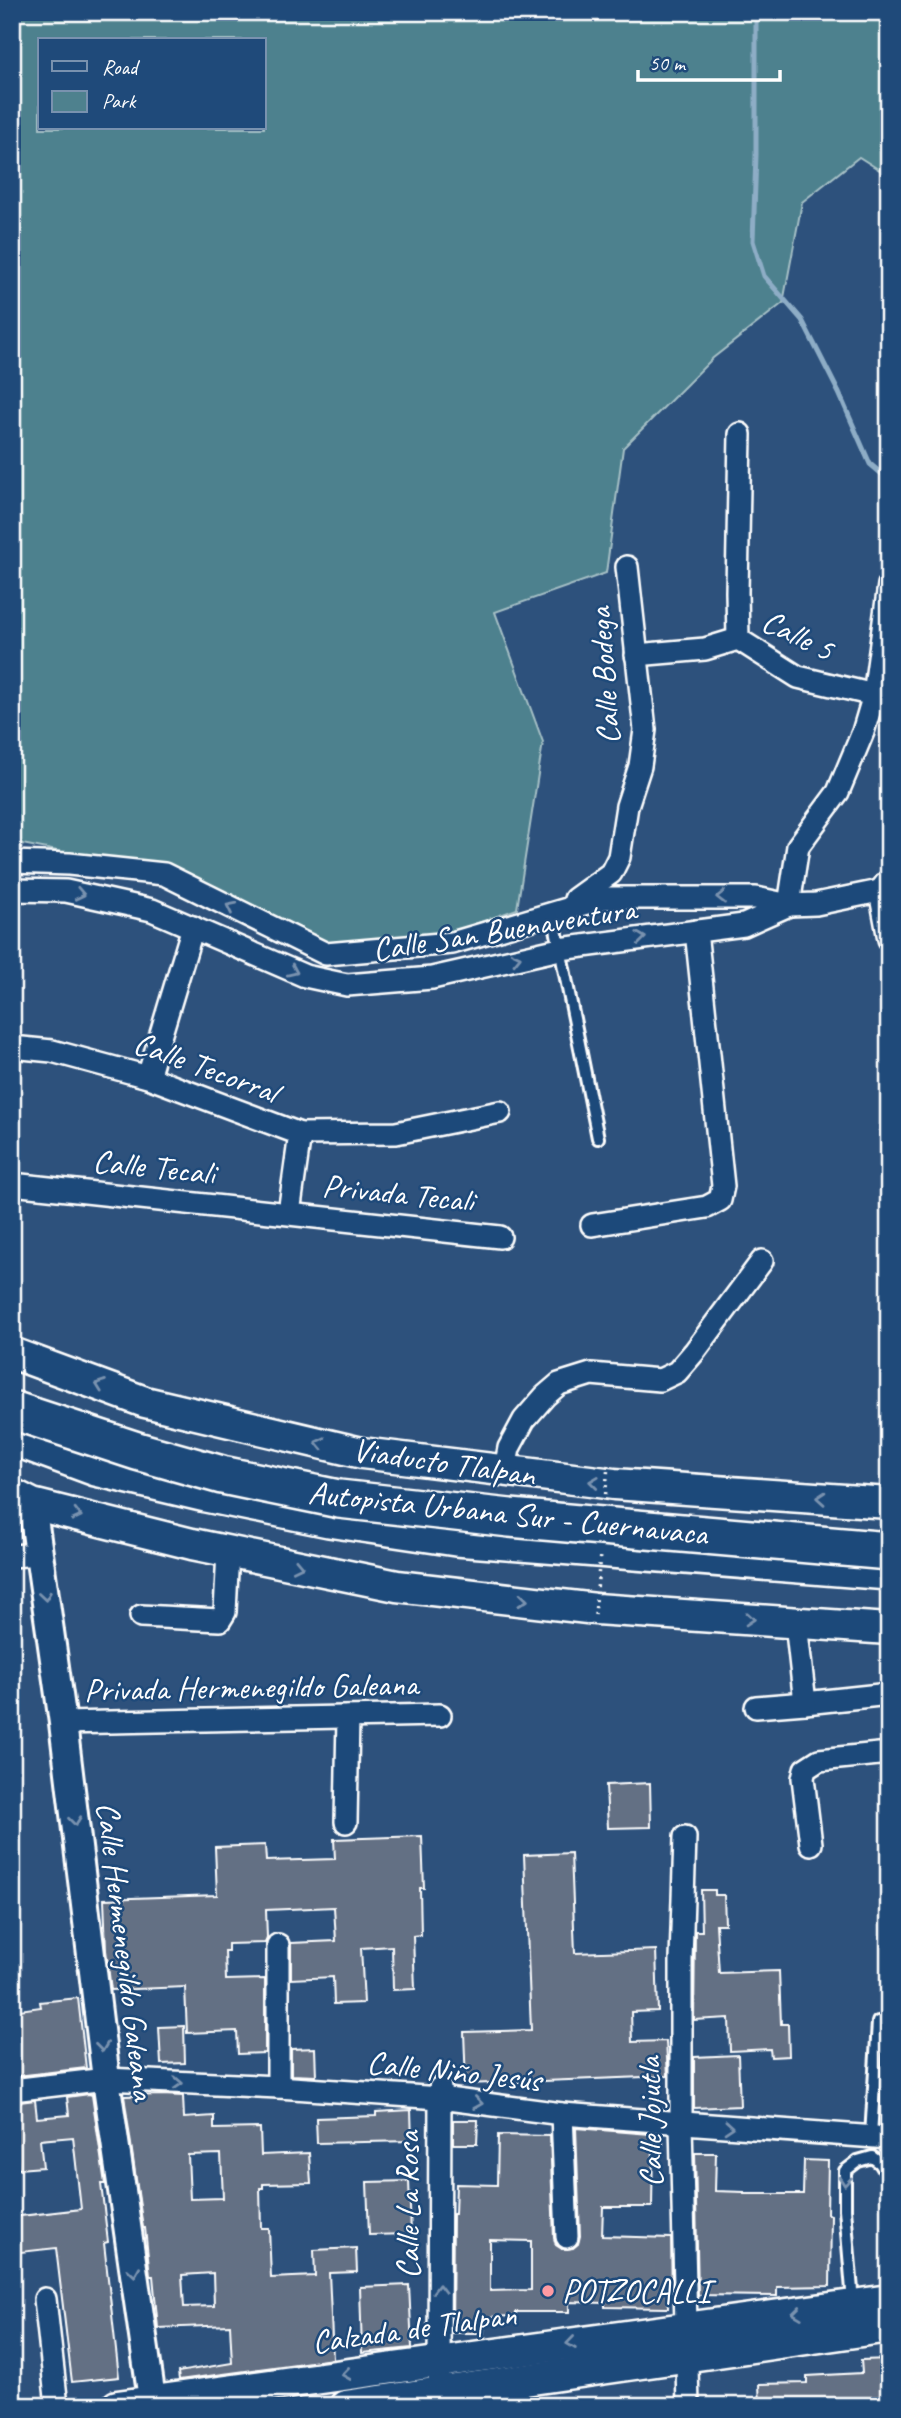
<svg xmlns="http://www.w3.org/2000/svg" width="901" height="2418" viewBox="0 0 901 2418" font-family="Caveat,sans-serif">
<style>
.green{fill:#4e818e;stroke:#a6c0c6;stroke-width:2;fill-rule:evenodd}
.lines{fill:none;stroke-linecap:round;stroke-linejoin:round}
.stream{stroke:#8eadc6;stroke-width:5}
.building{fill:#646f84;stroke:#fff;stroke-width:2;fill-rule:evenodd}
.service-casing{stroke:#fff;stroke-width:16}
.minor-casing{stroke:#fff;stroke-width:26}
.tertiary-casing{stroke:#fff;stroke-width:32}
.secondary-casing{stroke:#fff;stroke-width:35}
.motorway-casing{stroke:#fff;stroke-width:42}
.service{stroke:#1f4a7a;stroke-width:10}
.minor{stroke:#1f4a7a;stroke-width:21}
.tertiary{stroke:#1f4a7a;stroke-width:26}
.secondary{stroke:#1f4a7a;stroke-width:30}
.motorway{stroke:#1f4a7a;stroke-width:37}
.motorway-bridge-casing{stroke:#fff;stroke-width:42;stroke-linecap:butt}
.path-bridge{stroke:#fff;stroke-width:3.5;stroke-dasharray:2 5;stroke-linecap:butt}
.motorway-bridge{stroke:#1f4a7a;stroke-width:37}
.oneway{stroke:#7992af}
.poi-dot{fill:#ff9aa2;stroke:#1f4a7a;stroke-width:2.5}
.labels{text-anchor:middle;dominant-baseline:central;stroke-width:5;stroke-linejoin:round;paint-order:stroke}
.street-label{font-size:33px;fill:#fff;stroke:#1f4a7a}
.poi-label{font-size:33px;fill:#fff;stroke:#1f4a7a;text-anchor:start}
</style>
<rect width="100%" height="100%" fill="#2d517c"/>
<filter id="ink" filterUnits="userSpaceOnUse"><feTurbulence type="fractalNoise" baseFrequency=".0143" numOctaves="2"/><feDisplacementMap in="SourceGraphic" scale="14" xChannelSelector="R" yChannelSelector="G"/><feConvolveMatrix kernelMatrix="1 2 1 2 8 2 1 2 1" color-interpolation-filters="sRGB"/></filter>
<g filter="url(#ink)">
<path class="green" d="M 12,12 L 889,12 L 889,176 L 859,157 L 802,202 L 783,303 L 713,358 L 623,448 L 606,573 L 495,612 L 543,742 L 517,909 L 447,934 L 308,945 L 112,862 L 12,842 ZM 40,40 L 264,40 L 264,128 L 40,128 Z"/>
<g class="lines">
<polyline class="stream" points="756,12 756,155 753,241 764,276 802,320 839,393 870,464 889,480"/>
</g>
<g class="building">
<polygon points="650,1783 651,1827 608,1828 606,1785"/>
<polygon points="422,1836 424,1888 420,1888 421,1935 413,1936 415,1989 393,1990 392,1946 361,1948 364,2003 334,2004 333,1977 291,1979 291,1943 336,1941 334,1907 266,1910 267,1937 265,1943 228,1944 228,1951 225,1951 226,1980 265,1979 265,2053 238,2054 237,2031 187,2033 185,1987 111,1990 106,1950 104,1899 217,1895 215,1847 265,1845 266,1861 335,1859 334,1839"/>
<polygon points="571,1853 575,1953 656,1950 658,2011 631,2012 632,2042 666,2041 668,2076 466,2084 464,2032 531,2030 524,1855"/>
<polygon points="701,1890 715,1890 715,1895 724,1895 725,1924 716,1924 719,1973 779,1971 781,2024 788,2024 789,2056 771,2057 770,2049 730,2051 729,2018 694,2020 695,1931 702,1931"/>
<polygon points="78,1998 86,2068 17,2076 12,2034 12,2011 41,2007 40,2002"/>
<polygon points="184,2026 185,2063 161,2064 159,2027"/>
<polygon points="315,2048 316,2076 291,2075 291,2049"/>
<polygon points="738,2055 740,2106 694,2108 694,2057"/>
<polygon points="89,2094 92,2095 105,2184 101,2184 108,2242 104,2243 119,2377 72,2382 56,2248 12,2253 12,2217 81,2209 73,2137 40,2140 43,2167 18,2169 12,2103 35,2100 37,2118 69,2115 67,2097"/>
<path d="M 162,2095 L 183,2096 L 184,2118 L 214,2116 L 214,2129 L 260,2128 L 261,2155 L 309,2153 L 311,2183 L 263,2184 L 263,2188 L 260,2188 L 261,2228 L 269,2228 L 271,2278 L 315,2276 L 314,2250 L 356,2248 L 357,2272 L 329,2273 L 333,2359 L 179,2380 L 178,2372 L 232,2363 L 230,2325 L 158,2328 L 153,2276 L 150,2276 L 145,2228 L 143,2228 L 124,2096 ZM 221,2154 L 223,2198 L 190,2199 L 188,2155 ZM 213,2273 L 214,2306 L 184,2307 L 182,2275 Z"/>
<polygon points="411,2110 412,2141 317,2143 316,2118 376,2116 376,2112"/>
<polygon points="453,2120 478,2120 477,2144 453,2144"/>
<path d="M 576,2128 L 663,2135 L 663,2144 L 653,2144 L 652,2207 L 603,2207 L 602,2236 L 671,2238 L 672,2295 L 668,2295 L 668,2308 L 605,2307 L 605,2303 L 569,2302 L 569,2312 L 516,2312 L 516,2316 L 485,2317 L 484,2333 L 452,2333 L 453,2214 L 455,2214 L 456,2184 L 497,2185 L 498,2135 L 550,2136 L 554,2238 L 556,2245 L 562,2249 L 573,2248 L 578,2244 L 580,2236 ZM 490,2240 L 531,2241 L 531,2290 L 490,2291 Z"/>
<polygon points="695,2153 716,2153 715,2191 744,2192 744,2194 803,2194 804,2160 828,2161 827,2214 831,2215 830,2286 777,2287 777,2296 698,2295"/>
<polygon points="409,2181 411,2234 369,2235 367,2182"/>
<polygon points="409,2285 412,2348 362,2353 360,2287"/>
<polygon points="889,2359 889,2406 760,2406 759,2384 807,2383 807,2376 862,2373 861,2360"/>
</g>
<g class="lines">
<defs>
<g id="service">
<polyline points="553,914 598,1138"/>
<polyline points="871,2136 878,2022"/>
<polyline points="853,2302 845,2209 845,2171 858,2161 872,2157 880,2163 889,2178"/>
</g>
<g id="minor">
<polyline points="738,639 737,592 740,434"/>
<polyline points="636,655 705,649 738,639 798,677 874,695 889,702"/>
<polyline points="12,862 69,864 164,874 326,954 452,943 604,898 756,898 789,905 816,904 889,889"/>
<polyline points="887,882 880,891 889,939"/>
<polyline points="12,890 66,891 152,910 305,976 347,985 432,978 560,949 744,925 789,905"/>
<polyline points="575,899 611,873 619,857 627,806 640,766 645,730 627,567"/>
<polyline points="789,905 798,846 838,792 863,732 874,695 889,585"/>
<polyline points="12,1047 52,1051 148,1077 300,1134 396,1133 500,1112"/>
<polyline points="148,1077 193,927"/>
<polyline points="12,1184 500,1237"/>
<polyline points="289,1213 300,1134"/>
<polyline points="592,1225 707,1207 720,1200 723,1186 696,931"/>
<polyline points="505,1470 509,1448 524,1420 545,1396 559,1384 591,1374 660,1380 677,1372 695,1351 762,1261"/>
<polyline points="12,1556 39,1554"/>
<polyline points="141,1616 220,1620 225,1612 228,1551"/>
<polyline points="796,1623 805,1703 889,1694"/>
<polyline points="756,1707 805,1703"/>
<polyline points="63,1723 440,1715"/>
<polyline points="346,1822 348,1717"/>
<polyline points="685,1837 681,1960 681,2124 688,2406"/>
<polyline points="811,1844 803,1778 805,1769 819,1760 889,1753"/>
<polyline points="278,1945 278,2087"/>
<polyline points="12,2090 106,2079 278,2087 440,2098 562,2114 889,2138"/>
<polyline points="562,2114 567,2237"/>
<polyline points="45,2299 57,2406"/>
<polyline points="439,2376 440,2088"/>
</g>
<polyline id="tertiary" points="32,1504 63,1723 106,2079 153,2406"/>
<g id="secondary">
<polyline points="12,1353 145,1402 362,1453 614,1484 889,1503"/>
<polyline points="12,1494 32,1504 192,1544 397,1586 596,1609 889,1629"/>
<polyline points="117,2406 889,2300"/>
<polyline points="345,2406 889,2327"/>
</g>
<polyline id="motorway" points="12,1436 96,1467 206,1493 329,1518 456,1537 889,1571"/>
</defs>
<use href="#service" class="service-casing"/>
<use href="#minor" class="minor-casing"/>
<use href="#tertiary" class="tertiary-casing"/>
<use href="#secondary" class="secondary-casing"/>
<use href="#motorway" class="motorway-casing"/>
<use href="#service" class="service"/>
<use href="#minor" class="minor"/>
<use href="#tertiary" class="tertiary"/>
<use href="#secondary" class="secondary"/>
<use href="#motorway" class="motorway"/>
<defs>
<polyline id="motorway-bridge" points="12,1410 137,1451 222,1475 339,1499 510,1518 889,1551"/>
</defs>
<use href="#motorway-bridge" class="motorway-bridge-casing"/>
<g class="path-bridge">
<polyline points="605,1501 608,1465"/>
<polyline points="595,1615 600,1554"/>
</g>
<use href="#motorway-bridge" class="motorway-bridge"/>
</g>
<defs><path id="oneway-chevron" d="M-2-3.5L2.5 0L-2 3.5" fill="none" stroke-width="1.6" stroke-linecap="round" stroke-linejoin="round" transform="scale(1.75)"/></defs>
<g class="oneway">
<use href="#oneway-chevron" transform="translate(80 894) rotate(12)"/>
<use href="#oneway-chevron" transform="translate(721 897) rotate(-180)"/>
<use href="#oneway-chevron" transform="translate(231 907) rotate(-154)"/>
<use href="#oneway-chevron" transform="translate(641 938) rotate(-7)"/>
<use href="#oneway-chevron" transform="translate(516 958) rotate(-13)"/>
<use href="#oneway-chevron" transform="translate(293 971) rotate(24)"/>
<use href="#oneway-chevron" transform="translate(100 1385) rotate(-160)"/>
<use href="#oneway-chevron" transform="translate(320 1443) rotate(-167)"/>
<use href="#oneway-chevron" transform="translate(594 1482) rotate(-173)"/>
<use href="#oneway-chevron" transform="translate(821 1498) rotate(-176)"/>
<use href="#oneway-chevron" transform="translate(77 1515) rotate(14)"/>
<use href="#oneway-chevron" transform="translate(298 1566) rotate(12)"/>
<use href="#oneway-chevron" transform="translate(45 1596) rotate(82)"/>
<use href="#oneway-chevron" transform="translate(523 1600) rotate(6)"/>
<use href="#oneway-chevron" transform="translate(750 1619) rotate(4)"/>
<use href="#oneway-chevron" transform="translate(75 1821) rotate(83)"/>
<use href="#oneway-chevron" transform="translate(102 2047) rotate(83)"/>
<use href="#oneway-chevron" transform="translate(178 2083) rotate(3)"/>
<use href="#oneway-chevron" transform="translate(478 2103) rotate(8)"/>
<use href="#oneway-chevron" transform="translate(729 2127) rotate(4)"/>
<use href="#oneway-chevron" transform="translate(845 2181) rotate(94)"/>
<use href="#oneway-chevron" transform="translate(134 2272) rotate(82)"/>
<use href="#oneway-chevron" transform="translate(439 2289) rotate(-90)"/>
<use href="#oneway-chevron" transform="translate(797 2313) rotate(173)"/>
<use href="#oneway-chevron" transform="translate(571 2343) rotate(172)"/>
<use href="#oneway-chevron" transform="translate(346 2374) rotate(172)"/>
</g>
</g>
<circle class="poi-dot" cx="548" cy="2291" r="7"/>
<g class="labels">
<g class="street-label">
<text transform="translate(798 635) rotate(26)">Calle 5</text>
<text transform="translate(604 676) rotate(-94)">Calle Bodega</text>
<text transform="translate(504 929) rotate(-9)">Calle San Buenaventura</text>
<text transform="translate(206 1067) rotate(20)">Calle Tecorral</text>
<text transform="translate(154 1167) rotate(6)">Calle Tecali</text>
<text transform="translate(398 1193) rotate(6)">Privada Tecali</text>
<text transform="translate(444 1462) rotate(8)">Viaducto Tlalpan</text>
<text transform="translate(508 1513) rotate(6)">Autopista Urbana Sur - Cuernavaca</text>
<text transform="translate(251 1687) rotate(-1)">Privada Hermenegildo Galeana</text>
<text transform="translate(126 1951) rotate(83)">Calle Hermenegildo Galeana</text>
<text transform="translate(454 2071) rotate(6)">Calle Niño Jesús</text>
<text transform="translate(650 2122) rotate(-91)">Calle Jojutla</text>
<text transform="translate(408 2205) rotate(-90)">Calle La Rosa</text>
<text transform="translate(414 2328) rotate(-8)">Calzada de Tlalpan</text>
</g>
<g class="poi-label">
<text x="562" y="2291">POTZOCALLI</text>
</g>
</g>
<rect width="901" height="2418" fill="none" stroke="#1f4a7a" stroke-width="42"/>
<rect x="21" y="21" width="859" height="2376" fill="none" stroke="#fff" stroke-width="2.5" filter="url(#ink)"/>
<rect x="38" y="38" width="228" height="91" fill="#1f4a7a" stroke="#7992af" stroke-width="2"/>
<rect x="52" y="61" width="35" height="10" fill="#1f4a7a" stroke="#7992af" stroke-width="2"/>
<text x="102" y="74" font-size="21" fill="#ffffff">Road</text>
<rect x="52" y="91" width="35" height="21" fill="#4e818e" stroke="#7992af" stroke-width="2"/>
<text x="102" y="108" font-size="21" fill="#ffffff">Park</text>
<path d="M638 70v10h142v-10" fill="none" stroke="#ffffff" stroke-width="3.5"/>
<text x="649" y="70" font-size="21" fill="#ffffff" stroke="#1f4a7a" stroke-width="5" paint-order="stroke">50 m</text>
</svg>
